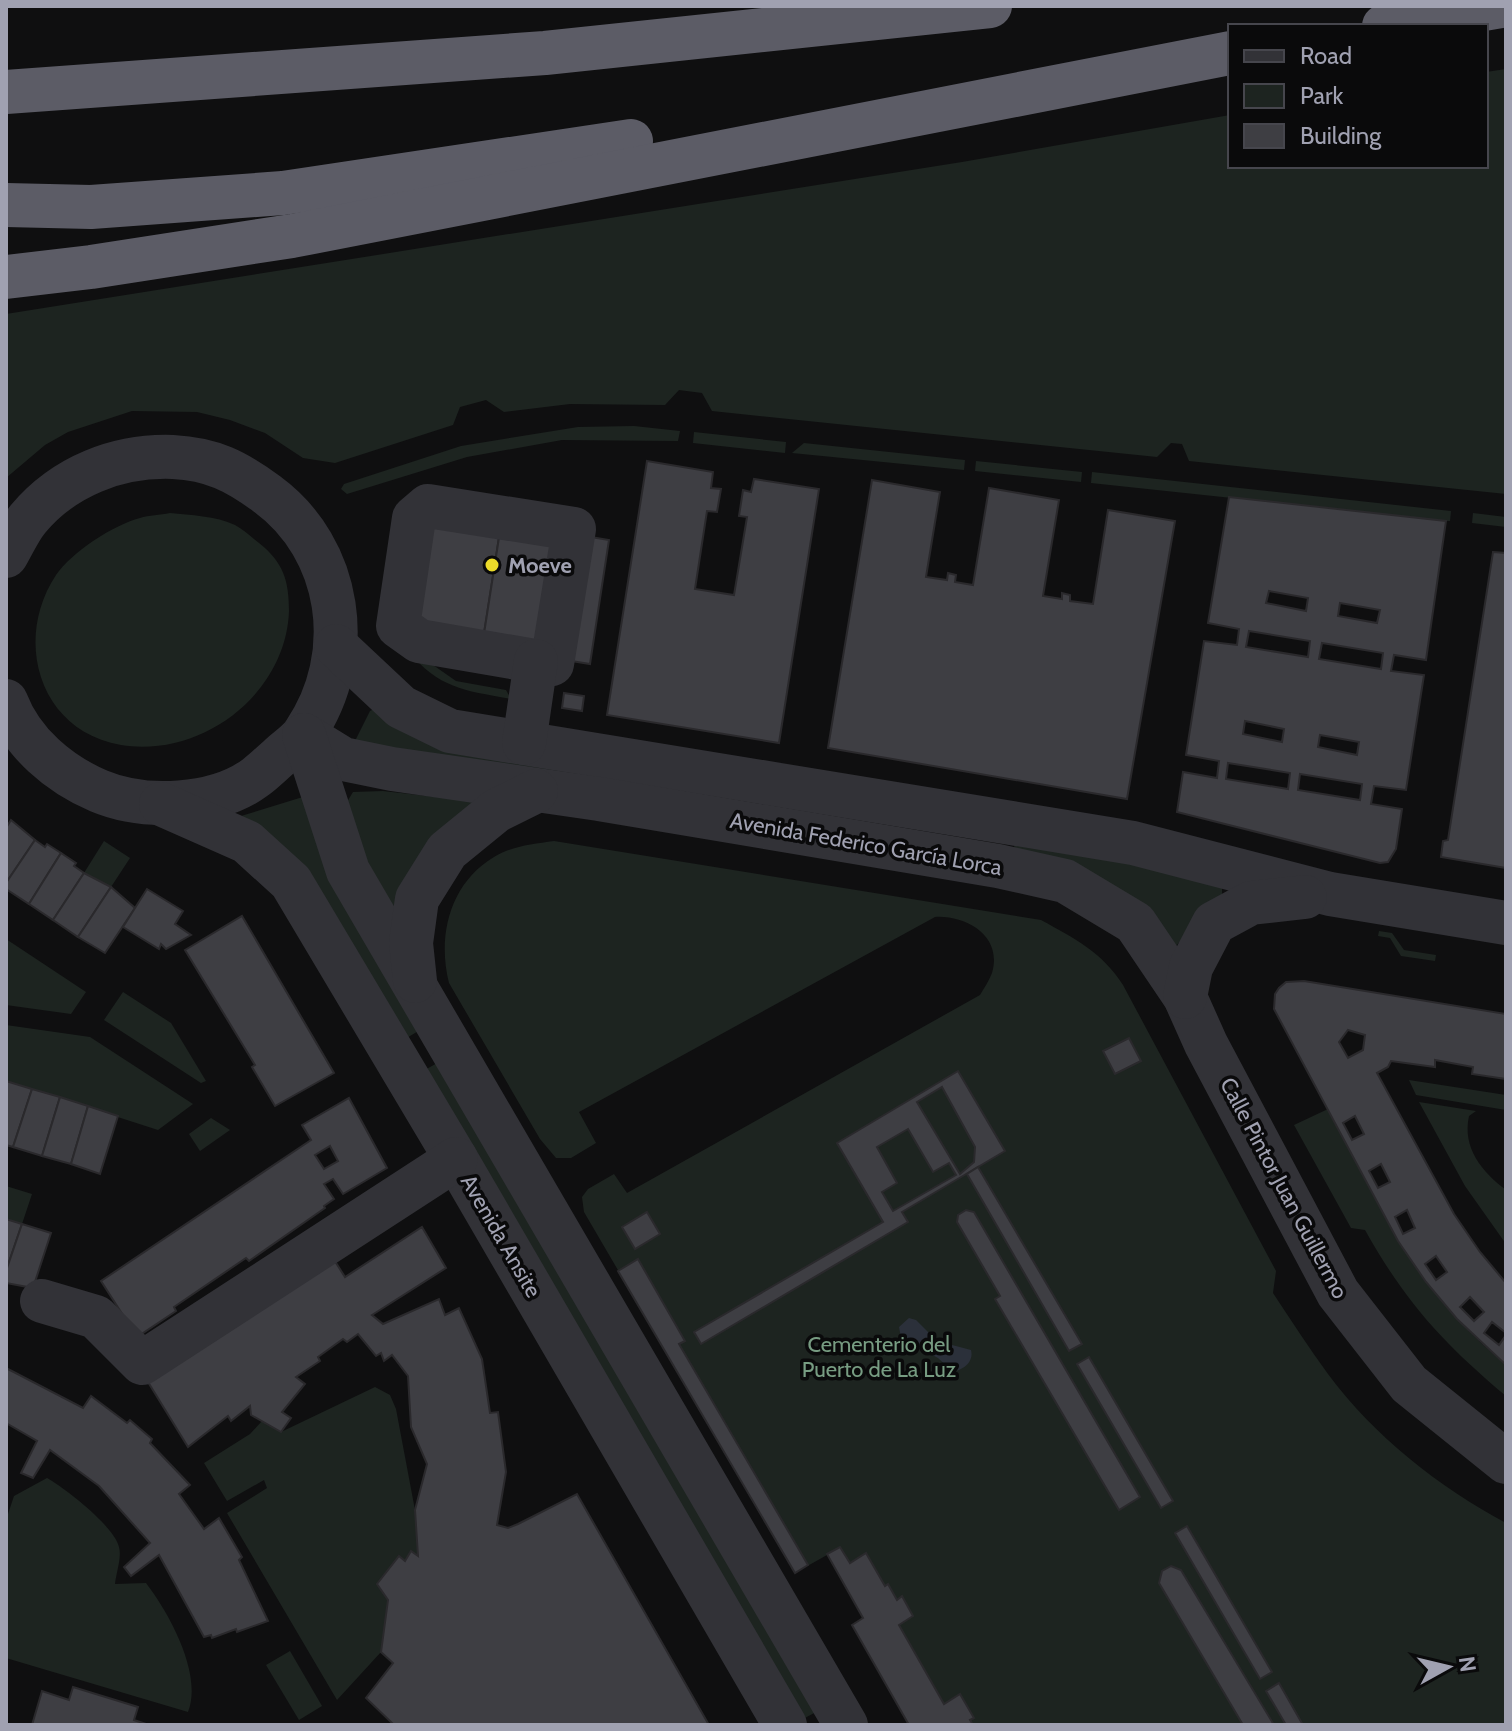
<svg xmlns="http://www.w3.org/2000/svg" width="1512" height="1731" viewBox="0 0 1512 1731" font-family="Cabin,sans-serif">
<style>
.green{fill:#1d2420}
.water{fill:#2b303a}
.building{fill:#3e3e43;stroke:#2a292c;stroke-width:2;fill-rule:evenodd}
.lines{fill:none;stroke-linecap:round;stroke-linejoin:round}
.minor{stroke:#323237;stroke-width:44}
.highway{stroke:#5c5c66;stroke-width:44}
.poi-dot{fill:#ecdb2a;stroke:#0a0a0b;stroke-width:3}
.labels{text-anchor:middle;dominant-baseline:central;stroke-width:7;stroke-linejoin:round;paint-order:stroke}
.poi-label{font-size:22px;font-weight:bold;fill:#a0a1b1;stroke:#0a0a0b;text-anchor:start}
.street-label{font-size:22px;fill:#a0a1b1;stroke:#0a0a0b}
.park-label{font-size:22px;fill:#779c82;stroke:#0a0a0b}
</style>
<rect width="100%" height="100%" fill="#0f0f10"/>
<g class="green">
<polygon points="1506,69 1506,494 1189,461 1182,444 1171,443 1157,457 712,411 702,393 679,390 665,405 570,404 504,412 486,400 460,407 453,425 335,463 303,458 265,433 230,420 197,412 132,411 68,432 45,445 6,478 6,314 962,162 1230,115 1230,166 1486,166 1486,72"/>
<polygon points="634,426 680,431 678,441 562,440 467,457 347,494 341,489 344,484 461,446 578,427"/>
<polygon points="694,432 786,442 785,453 693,443"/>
<polygon points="804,443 965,460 964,470 792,453"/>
<polygon points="976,461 1082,472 1081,482 975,471"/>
<polygon points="1092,472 1451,511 1450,521 1446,521 1091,483"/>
<path d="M 170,513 C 190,515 216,516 235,525 C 243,529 251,537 259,543 C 283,562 289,580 289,611 C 286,694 202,758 121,745 C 39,731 13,640 56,575 C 72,552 113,525 140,518 C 149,515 160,515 170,513 Z"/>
<polygon points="1473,513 1506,517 1506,527 1472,523"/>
<path d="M 407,650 L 423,658 L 456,681 L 506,690 L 511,699 C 463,690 440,689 407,650 Z"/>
<polygon points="374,709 594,776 354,743 370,711"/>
<path d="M 383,791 L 481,802 C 431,828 412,858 396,911 L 360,860 L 347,802 L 353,792 Z"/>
<polygon points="306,796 420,1030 405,1039 241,816"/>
<polygon points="104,841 130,858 111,887 84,873"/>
<path d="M 554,841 L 1041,920 C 1074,938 1103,953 1123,985 L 1276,1271 L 1273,1293 C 1291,1320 1309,1348 1328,1374 C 1374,1436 1439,1487 1506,1523 L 1506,1725 L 909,1725 L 852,1625 L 863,1618 L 827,1555 L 795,1573 L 584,1212 L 582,1197 L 588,1189 L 614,1174 L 627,1193 L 980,995 C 984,988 989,981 992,973 C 1003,936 966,915 935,917 L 579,1112 L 596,1143 L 571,1158 L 556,1158 L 540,1139 L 449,983 C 437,936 450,883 494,857 C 512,846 533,844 554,841 Z"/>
<polygon points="1015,842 1099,856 1222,887 1222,897 1175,947 1013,854"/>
<polygon points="1379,931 1392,933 1404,950 1436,955 1435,961 1401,956 1390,938 1378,936"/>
<polygon points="6,939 86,992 71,1014 6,1005"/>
<polygon points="123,992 171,1023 206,1081 201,1083 104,1020"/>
<polygon points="6,1025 90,1037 193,1104 158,1130 6,1081"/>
<polygon points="439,1062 818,1711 801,1720 423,1071"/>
<polygon points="1409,1080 1506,1095 1506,1110 1416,1095"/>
<path d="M 1419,1102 L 1476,1111 L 1469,1116 C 1462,1148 1482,1172 1506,1190 L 1506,1244 L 1465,1186 Z"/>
<path d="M 1328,1109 C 1380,1207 1418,1293 1506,1365 L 1506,1396 C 1443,1343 1406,1303 1365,1230 L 1351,1228 L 1294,1125 Z"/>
<polygon points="211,1118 230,1130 200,1151 189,1134"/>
<polygon points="6,1186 32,1194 22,1224 6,1219"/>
<polygon points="375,1387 390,1395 396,1409 415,1510 418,1556 411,1551 405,1561 399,1557 377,1584 388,1600 381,1652 337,1700 227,1513 267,1488 264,1480 227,1501 204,1463 250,1434 262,1421 281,1432"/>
<path d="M 47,1478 C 65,1488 114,1526 119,1547 C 122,1557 116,1574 115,1584 L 146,1583 C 169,1613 203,1674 188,1712 L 6,1658 L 6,1520 L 14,1496 Z"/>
<polygon points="290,1651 322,1706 299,1720 266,1665"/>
</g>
<path class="water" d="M 909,1318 L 916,1320 L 937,1341 L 971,1350 C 974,1362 964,1369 953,1372 L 938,1358 L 901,1338 L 899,1327 Z"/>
<g class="building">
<polygon points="647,461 713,472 711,488 721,489 717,512 707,511 695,589 734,595 747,517 739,516 743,490 751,492 754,479 819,489 779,743 607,715"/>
<polygon points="872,480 940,492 926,577 947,580 948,573 956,575 955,582 973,585 989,488 1059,500 1043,596 1062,599 1062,593 1070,595 1070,601 1093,604 1108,510 1175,521 1127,799 828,748"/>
<path d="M 1229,497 L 1446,521 L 1426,660 L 1394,655 L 1391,671 L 1424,675 L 1406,790 L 1374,786 L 1371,804 L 1402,809 L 1396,849 L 1388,862 L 1380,863 L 1177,812 L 1183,772 L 1217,778 L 1219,761 L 1186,755 L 1204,641 L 1237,645 L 1239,629 L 1208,623 ZM 1269,591 L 1308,598 L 1306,611 L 1266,603 ZM 1340,603 L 1380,610 L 1377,623 L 1338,616 ZM 1249,631 L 1310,641 L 1308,657 L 1246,647 ZM 1322,643 L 1383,653 L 1381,669 L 1319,659 ZM 1245,721 L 1284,729 L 1282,742 L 1243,734 ZM 1320,735 L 1359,742 L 1357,755 L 1318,747 ZM 1228,763 L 1290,773 L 1288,789 L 1226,779 ZM 1300,774 L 1362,784 L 1360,800 L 1298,790 Z"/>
<polygon points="424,519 500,531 483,640 407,628"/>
<polygon points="500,531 562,541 544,650 483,640"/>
<polygon points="585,536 609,540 590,664 565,660"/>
<polygon points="1493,552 1506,553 1506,868 1441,857 1443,841 1448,840"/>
<polygon points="564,693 584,696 582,711 562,708"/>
<polygon points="11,820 35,840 6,883 6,828"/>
<polygon points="35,840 45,847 47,844 61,853 29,904 6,889 6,883"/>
<polygon points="61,853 76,863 74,866 84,873 53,920 29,904"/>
<polygon points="84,873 111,887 78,937 53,920"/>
<polygon points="111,887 135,908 105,953 78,937"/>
<polygon points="147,889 183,911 175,924 191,935 166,949 161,944 159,949 123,927"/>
<polygon points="242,916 334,1073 275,1106 252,1067 255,1065 185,950"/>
<path d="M 1304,981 L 1506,1014 L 1506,1079 L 1472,1074 L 1473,1067 L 1435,1060 L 1435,1067 L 1391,1061 L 1388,1067 L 1377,1073 L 1454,1214 L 1480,1252 L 1506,1283 L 1506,1333 L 1492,1322 L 1484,1333 L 1499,1345 L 1506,1335 L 1506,1365 L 1457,1319 L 1426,1282 L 1398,1241 L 1274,1009 L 1275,994 L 1279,988 L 1286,982 ZM 1348,1030 L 1365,1035 L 1363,1050 L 1348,1058 L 1339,1042 ZM 1355,1116 L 1364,1134 L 1352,1140 L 1343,1123 ZM 1381,1164 L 1390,1182 L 1378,1188 L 1369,1171 ZM 1407,1210 L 1415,1228 L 1403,1234 L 1395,1217 ZM 1436,1256 L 1447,1272 L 1436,1280 L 1425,1264 ZM 1470,1297 L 1484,1312 L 1474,1321 L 1460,1307 Z"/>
<polygon points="1129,1038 1141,1061 1115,1074 1103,1051"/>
<path d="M 958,1071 L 1005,1151 L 902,1212 L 908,1222 L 701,1344 L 694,1332 L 883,1222 L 837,1143 ZM 942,1087 L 975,1147 L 974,1162 L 960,1174 L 917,1102 ZM 908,1129 L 933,1172 L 949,1163 L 956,1175 L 893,1211 L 882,1192 L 897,1183 L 877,1147 Z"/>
<polygon points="6,1081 32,1089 13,1147 6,1145"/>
<polygon points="32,1089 60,1097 42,1156 13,1147"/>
<polygon points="60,1097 88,1106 71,1164 42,1156"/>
<path d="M 349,1098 L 387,1168 L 343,1194 L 333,1179 L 324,1184 L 334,1199 L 324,1206 L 325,1208 L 249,1261 L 246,1258 L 174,1307 L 176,1311 L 137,1337 L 101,1281 L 311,1140 L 302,1125 ZM 330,1146 L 338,1161 L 324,1169 L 315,1155 Z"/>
<polygon points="88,1106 118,1116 100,1174 71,1164"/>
<polygon points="978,1167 1082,1344 1069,1351 967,1174"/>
<polygon points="966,1210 974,1212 1140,1497 1119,1510 995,1299 1000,1296 957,1222 958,1215"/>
<polygon points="647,1212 660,1234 635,1249 622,1227"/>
<polygon points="6,1219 22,1224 6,1271"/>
<polygon points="22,1224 51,1233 33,1288 6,1283 6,1271"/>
<polygon points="422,1227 446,1268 372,1315 383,1324 439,1299 445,1315 459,1308 482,1359 490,1413 498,1412 506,1472 497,1525 508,1528 518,1524 577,1494 709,1725 394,1725 366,1698 393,1663 381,1652 388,1600 377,1584 399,1556 405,1561 411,1551 418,1556 415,1510 427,1464 411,1427 408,1376 392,1355 384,1361 381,1353 376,1356 358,1334 347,1342 343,1339 318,1357 320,1361 296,1377 305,1384 282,1412 291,1418 281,1432 251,1415 250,1406 231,1421 228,1416 188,1447 148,1382 331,1255 345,1277"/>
<polygon points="638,1259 685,1341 679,1344 808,1565 795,1573 618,1271"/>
<polygon points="1089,1357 1173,1501 1161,1508 1077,1364"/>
<polygon points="6,1368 83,1408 91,1396 127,1423 130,1420 152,1439 150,1443 190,1485 179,1494 204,1529 219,1518 242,1557 239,1560 268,1621 237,1632 236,1629 212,1638 211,1635 204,1637 159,1555 131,1576 124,1567 150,1543 99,1486 50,1450 33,1478 21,1473 37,1441 6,1423"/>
<polygon points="1187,1526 1272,1672 1260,1679 1175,1533"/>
<polygon points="840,1547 850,1563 866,1553 885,1586 888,1584 897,1600 902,1596 913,1616 899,1625 944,1704 960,1694 974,1718 970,1720 973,1725 909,1725 852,1625 863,1618 827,1554"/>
<polygon points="1171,1566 1181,1570 1274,1725 1243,1725 1159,1583 1162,1571"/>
<polygon points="1279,1683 1303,1725 1286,1725 1266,1691"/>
<polygon points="73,1687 138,1707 134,1720 149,1725 32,1725 42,1691 69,1700"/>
</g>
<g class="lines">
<g class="minor">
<polygon points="428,506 574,529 552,664 419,641 398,626 414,518"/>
<path d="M 6,556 C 13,544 19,530 28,519 C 64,476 118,455 173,457 C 212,459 236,471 267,494 C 342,549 357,655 305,732 C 299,742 287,749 279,757 C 271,764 264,771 256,777 C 216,807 144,810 99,791 C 59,774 22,743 6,701"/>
<polyline points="336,646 401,707 450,731 1133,843 1330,894 1506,923"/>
<polyline points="304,735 343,759 392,769 599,799 998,866 1065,881 1135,923 1185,997 1206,1044 1338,1293 1409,1384 1506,1462"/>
<polyline points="304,735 348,871 846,1725"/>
<polyline points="524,743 536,661"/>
<polyline points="161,804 247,842 291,882 456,1159 785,1725"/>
<polyline points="415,981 411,943 417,899 447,851 496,811 536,791"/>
<polyline points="1185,997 1191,967 1214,923 1251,903 1305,897"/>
<polyline points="42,1301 96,1317 142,1363 456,1159"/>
</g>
<g class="highway">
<polyline points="1384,26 1501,6"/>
<polyline points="6,92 545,53 990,6"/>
<polyline points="6,205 91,207 283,193 631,141"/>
<polyline points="6,277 91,267 292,236 1230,53"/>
</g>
</g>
<circle class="poi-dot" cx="492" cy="565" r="8"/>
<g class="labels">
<g class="poi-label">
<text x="508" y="565">Moeve</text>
</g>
<g class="street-label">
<text transform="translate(866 844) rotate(10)">Avenida Federico García Lorca</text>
<text transform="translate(1284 1188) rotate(62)">Calle Pintor Juan Guillermo</text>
<text transform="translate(501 1236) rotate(60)">Avenida Ansite</text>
</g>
<g class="park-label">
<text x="879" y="1344">Cementerio del<tspan x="879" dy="25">Puerto de La Luz</tspan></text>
</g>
</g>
<rect width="1512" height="1731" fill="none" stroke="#a0a1b1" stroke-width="16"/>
<rect x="1228" y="24" width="260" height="144" fill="#0a0a0b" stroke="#46464d" stroke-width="2"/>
<rect x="1244" y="50" width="40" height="12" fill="#323237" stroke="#46464d" stroke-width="2"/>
<text x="1300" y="64" font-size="24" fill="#a0a1b1">Road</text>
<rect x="1244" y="84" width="40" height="24" fill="#1d2420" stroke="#46464d" stroke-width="2"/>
<text x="1300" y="104" font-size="24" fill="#a0a1b1">Park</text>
<rect x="1244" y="124" width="40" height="24" fill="#3e3e43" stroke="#46464d" stroke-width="2"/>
<text x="1300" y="144" font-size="24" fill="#a0a1b1">Building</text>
<g transform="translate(1448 1667) rotate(82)" stroke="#0a0a0b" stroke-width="6" paint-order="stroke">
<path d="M0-6L14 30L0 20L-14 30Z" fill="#a0a1b1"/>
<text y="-12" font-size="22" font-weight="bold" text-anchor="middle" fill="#a0a1b1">N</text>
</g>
</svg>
